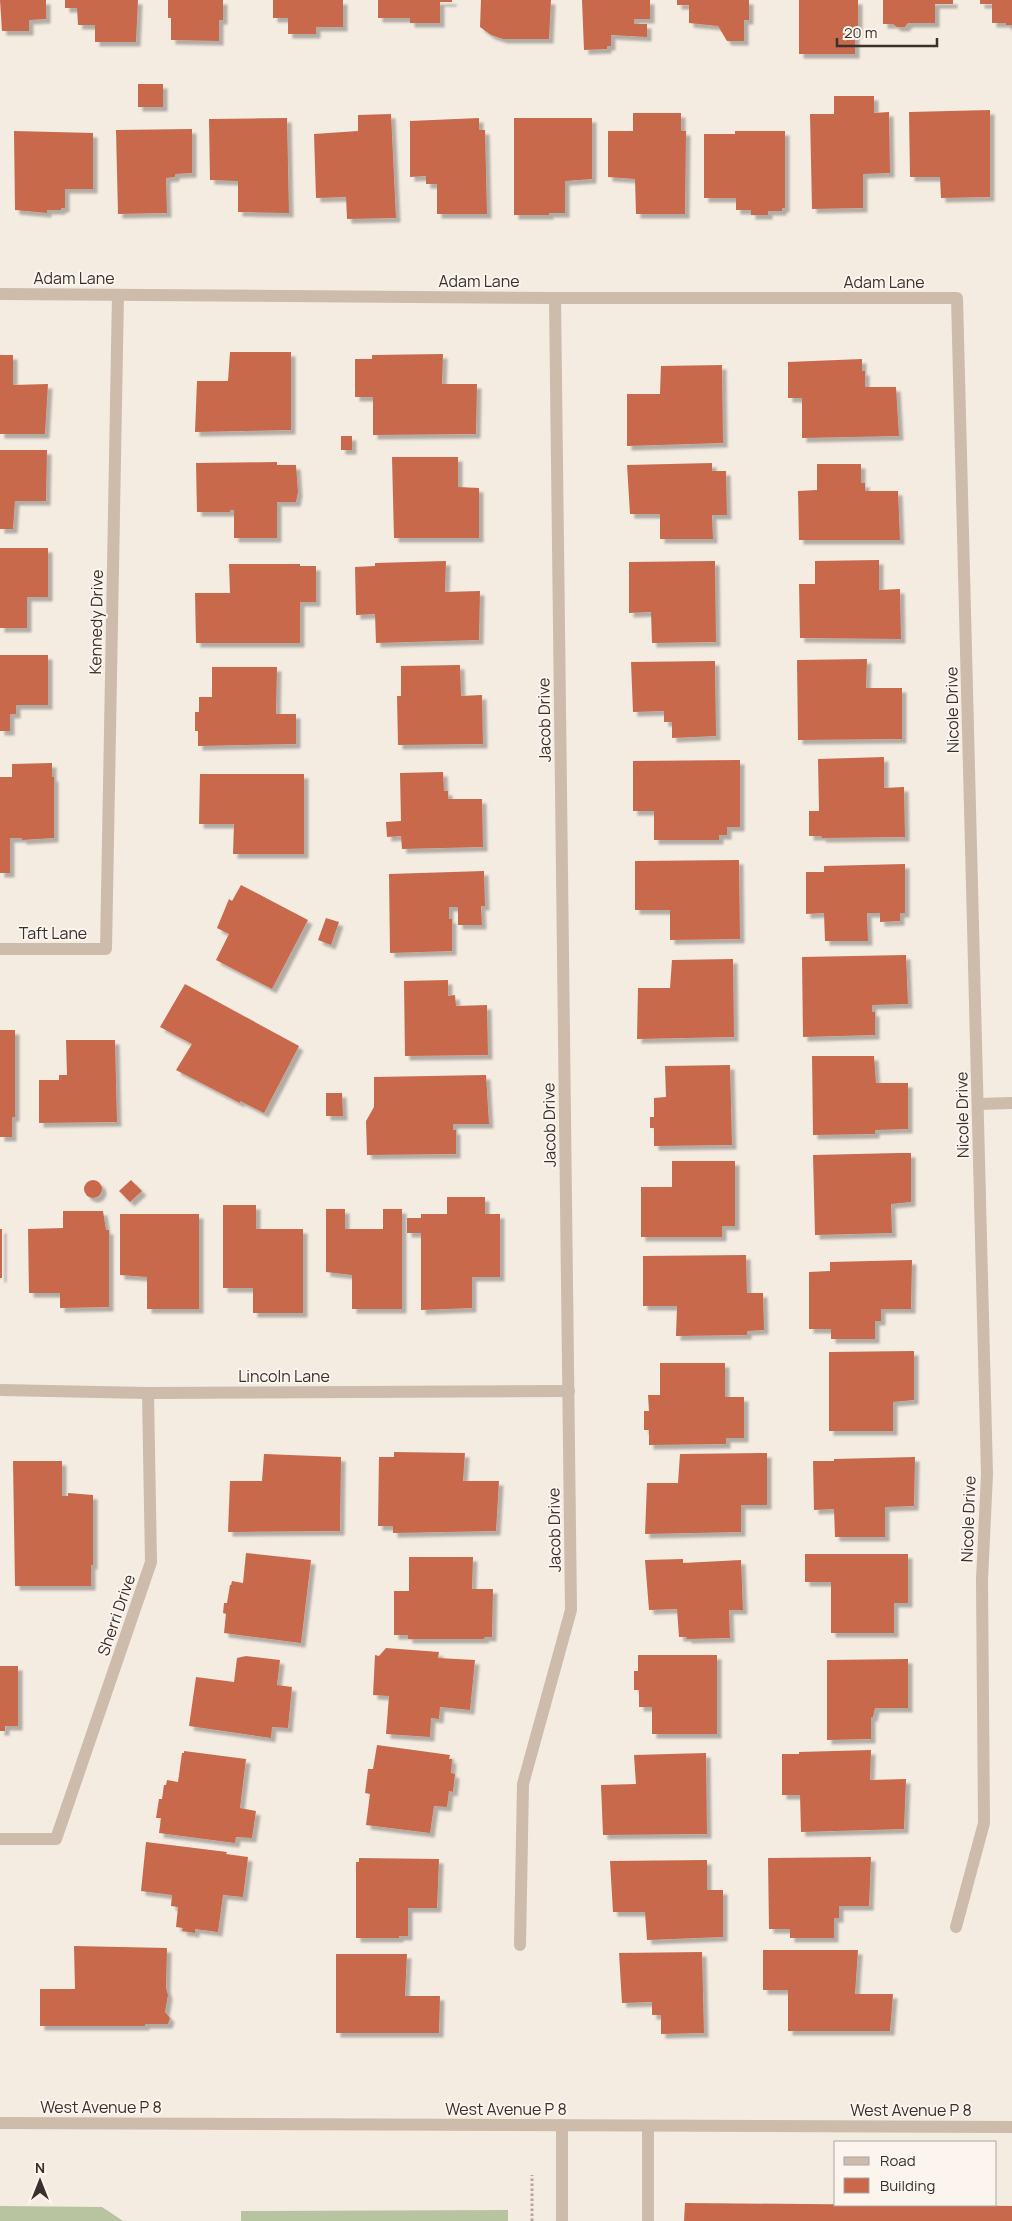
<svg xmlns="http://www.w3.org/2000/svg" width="1012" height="2221" viewBox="0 0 1012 2221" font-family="Manrope,sans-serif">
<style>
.grass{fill:#b8c4a0}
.building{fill:#c8694b;filter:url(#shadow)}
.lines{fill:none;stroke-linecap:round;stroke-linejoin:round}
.path{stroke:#b9a596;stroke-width:3;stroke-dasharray:2.5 2.5;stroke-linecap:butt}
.service{stroke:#cdbbac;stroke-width:12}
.minor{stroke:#cdbbac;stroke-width:12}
.tertiary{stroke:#cdbbac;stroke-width:12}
.labels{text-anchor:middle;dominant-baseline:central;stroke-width:4;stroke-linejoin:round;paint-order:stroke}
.street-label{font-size:16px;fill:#3b302b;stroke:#fbf5ee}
</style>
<defs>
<filter id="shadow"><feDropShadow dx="4.5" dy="4.5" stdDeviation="1" flood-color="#0004"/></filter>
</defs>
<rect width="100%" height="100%" fill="#f4ebe1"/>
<g class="grass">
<polygon points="0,2206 102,2207 123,2221 0,2221"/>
<polygon points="508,2210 508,2221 241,2221 241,2211"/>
</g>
<g class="building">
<polygon points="0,0 46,0 46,19 29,20 29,31 2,31"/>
<polygon points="65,0 138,0 136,42 95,42 95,25 78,25 77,8 65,8"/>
<polygon points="168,0 223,0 223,20 219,20 219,41 171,40 171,18 168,18"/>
<polygon points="273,0 343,0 343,27 316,27 316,34 288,34 288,18 273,18"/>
<polygon points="378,0 452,0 452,2 440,2 440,23 410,23 410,18 378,18"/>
<polygon points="481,0 551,0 549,39 503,39 491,35 480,27"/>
<polygon points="582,0 650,0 650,19 634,19 634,24 647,24 647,37 611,35 611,46 607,46 607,49 584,50"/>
<polygon points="677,0 749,0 749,20 744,20 744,41 727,41 718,26 689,23 689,5 677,5"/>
<polygon points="799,0 858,0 858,33 855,33 855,54 799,54"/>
<polygon points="883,0 953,0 953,4 935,4 935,23 908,23 905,27 897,27 893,24 883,24"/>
<polygon points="980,0 1012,0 1012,25 1006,25 1006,23 992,23 992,4 980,4"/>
<rect x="138" y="84" width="25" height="23"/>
<polygon points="834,96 874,96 874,113 889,112 890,173 863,174 863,208 812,209 810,114 834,114"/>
<polygon points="990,110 990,197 941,198 940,177 910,177 909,112"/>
<polygon points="633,113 681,113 681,131 686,131 685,214 636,214 635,179 608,177 608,131 633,131"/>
<polygon points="391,114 396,218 347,219 346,197 316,198 314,134 358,131 358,115"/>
<polygon points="287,118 289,213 238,212 238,181 210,180 209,119"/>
<polygon points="479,118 479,130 485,130 487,214 437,214 437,184 426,184 426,176 410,177 410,121"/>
<polygon points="514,118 592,118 592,179 565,181 565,213 549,213 549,215 514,215"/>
<polygon points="192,129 192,173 175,174 175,177 166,178 167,213 118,214 116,130"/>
<polygon points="14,131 93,133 93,189 65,189 65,208 61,208 61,210 47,210 47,213 15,210"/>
<polygon points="735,131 785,131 785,208 782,208 782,211 768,211 768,215 751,215 751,210 736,210 736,198 704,198 704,134 735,134"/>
<polygon points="230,352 291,352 291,430 195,432 197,381 228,381"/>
<polygon points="443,354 442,384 477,384 476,434 373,435 373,397 355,397 355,359 372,359 372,355"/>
<polygon points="0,355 13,355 13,385 48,384 45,434 0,434"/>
<polygon points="862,359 862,371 865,371 865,387 896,387 899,436 802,438 802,398 788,398 788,362"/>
<polygon points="722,365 723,443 627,446 627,394 660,394 661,366"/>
<rect x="341" y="436" width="11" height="14"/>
<polygon points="0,450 47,450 46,501 15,501 13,529 0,529"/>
<polygon points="392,457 458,457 458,487 479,488 479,538 394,538"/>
<polygon points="277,462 277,465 296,465 298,492 296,502 277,502 277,538 234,538 234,510 230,510 230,512 197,512 196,463"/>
<polygon points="712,463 712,471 726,471 727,515 712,515 713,539 660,539 660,514 630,514 627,465"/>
<polygon points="817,464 861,464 861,483 865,483 865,491 898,491 900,540 799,540 798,491 817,490"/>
<polygon points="0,548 48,548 48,597 27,597 27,628 0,628"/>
<polygon points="879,560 879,590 900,589 901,639 800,638 799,584 815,584 815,561"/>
<polygon points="446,561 445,592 480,591 479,640 376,643 375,614 356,615 355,567 375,566 375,563"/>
<polygon points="715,561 716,642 652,643 651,612 629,613 629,562"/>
<polygon points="229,564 300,564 300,566 316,566 316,602 300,602 300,643 196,643 195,593 230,593"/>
<polygon points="0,655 48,655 48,705 16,705 16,714 10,714 10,731 0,731"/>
<polygon points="867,659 866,688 902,688 902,739 798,740 797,660"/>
<polygon points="715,661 716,736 672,738 672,722 664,722 664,711 633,712 631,662"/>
<polygon points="460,665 461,696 482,695 483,744 398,745 397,696 401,696 401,666"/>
<polygon points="212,667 277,667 276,714 296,714 296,744 198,746 198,731 195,731 195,712 199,712 199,697 212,697"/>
<polygon points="884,757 884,788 904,787 905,837 822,838 821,836 809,836 809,811 819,811 818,759"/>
<polygon points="740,760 740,827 727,827 727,835 719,835 719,840 654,840 654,811 633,811 633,761"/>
<polygon points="52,763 52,777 54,777 54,838 22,840 22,838 10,838 10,873 0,873 0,777 12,777 12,764"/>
<polygon points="443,772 444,791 448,791 448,799 482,799 483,847 402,849 401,836 387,837 386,822 401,821 400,773"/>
<polygon points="200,774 304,774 304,854 233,854 234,824 199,824"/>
<polygon points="739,860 740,939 670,940 670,910 635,910 635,861"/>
<polygon points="905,864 905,913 900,913 900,921 880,922 880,913 867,913 868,941 825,941 824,913 806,914 806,872 824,872 824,866"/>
<polygon points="484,871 485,906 481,906 482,925 458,925 458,907 449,907 449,919 452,919 452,951 390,953 389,874"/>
<polygon points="241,885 308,920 272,989 216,960 229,934 217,928 229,899 232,901"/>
<polygon points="326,918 339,922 331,945 318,940"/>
<polygon points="906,955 908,1004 872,1005 872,1012 875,1012 875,1035 803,1037 802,957"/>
<polygon points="733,959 734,1037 637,1039 638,988 670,988 672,960"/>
<polygon points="448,980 448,996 455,995 456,1006 487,1005 488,1055 405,1056 404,981"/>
<polygon points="185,984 299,1046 264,1113 240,1101 240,1103 176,1070 192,1044 160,1027"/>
<polygon points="0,1030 15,1030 15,1117 12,1117 12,1137 0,1137"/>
<polygon points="66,1040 115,1040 117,1122 39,1123 39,1080 59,1080 59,1075 67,1075"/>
<polygon points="812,1056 874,1056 876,1083 908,1083 908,1129 875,1130 875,1134 813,1135"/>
<polygon points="730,1065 732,1145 654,1146 654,1128 650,1128 650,1117 654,1117 654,1098 666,1097 665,1066"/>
<polygon points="486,1075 489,1124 453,1124 453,1130 456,1130 456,1154 367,1155 366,1121 374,1107 374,1077"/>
<polygon points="326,1093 342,1093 343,1116 326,1116"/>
<polygon points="900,1153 911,1153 911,1202 891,1204 892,1233 815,1235 813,1155"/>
<polygon points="672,1161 735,1161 735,1226 722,1226 722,1237 641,1237 641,1187 672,1187"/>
<circle cx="93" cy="1189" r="9"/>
<polygon points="131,1180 142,1191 130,1202 119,1191"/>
<polygon points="447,1197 485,1197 485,1214 500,1214 500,1277 472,1277 472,1308 421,1310 421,1233 407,1233 407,1218 421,1218 421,1214 447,1214"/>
<polygon points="223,1205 256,1205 256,1229 303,1229 303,1313 253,1313 253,1288 223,1288"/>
<polygon points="326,1209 345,1209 345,1229 383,1229 383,1209 402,1209 402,1309 352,1309 352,1275 326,1272"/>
<polygon points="63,1211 103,1211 106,1230 109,1230 109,1307 60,1308 60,1293 29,1293 28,1229 63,1228"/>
<polygon points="120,1214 199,1214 199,1309 147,1309 147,1277 120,1275"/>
<rect x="0" y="1229" width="2" height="49"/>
<polygon points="746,1255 747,1293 763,1293 764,1330 747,1331 747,1335 676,1336 677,1306 643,1306 643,1256"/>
<polygon points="912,1260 911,1309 881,1309 881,1321 875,1321 875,1339 831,1339 831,1329 809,1329 809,1272 830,1271 830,1262"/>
<polygon points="914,1351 914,1400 893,1402 893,1431 829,1431 829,1352"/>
<polygon points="660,1363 725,1363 725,1397 744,1397 744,1438 726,1438 726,1444 649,1445 649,1430 644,1430 644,1411 649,1411 648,1395 660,1395"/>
<polygon points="394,1452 465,1453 463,1481 499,1481 496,1531 393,1533 393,1526 378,1526 379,1457 394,1457"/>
<polygon points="767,1453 767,1505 741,1505 741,1532 645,1534 647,1483 678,1483 680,1454"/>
<polygon points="264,1454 341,1457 340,1531 228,1532 230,1481 262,1481"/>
<polygon points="915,1457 914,1506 885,1507 885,1537 835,1537 834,1509 814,1510 813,1461 834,1461 834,1459"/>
<polygon points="13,1461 62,1461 62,1496 68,1496 68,1493 93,1495 93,1565 91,1565 91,1586 15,1586"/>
<polygon points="246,1553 311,1560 301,1643 224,1633 226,1614 223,1613 224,1603 227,1603 230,1585 231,1585 232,1581 243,1583"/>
<polygon points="805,1554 908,1554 908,1603 894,1603 894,1633 831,1633 831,1582 805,1582"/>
<polygon points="409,1557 473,1557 472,1589 493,1589 492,1637 485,1637 484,1639 408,1639 408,1635 394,1635 394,1591 409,1591"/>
<polygon points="683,1559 683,1563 741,1560 743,1610 729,1610 730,1638 687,1639 687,1637 679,1637 677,1609 649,1610 645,1560"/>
<polygon points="386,1648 439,1652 438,1658 475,1660 470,1710 440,1707 439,1719 431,1718 430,1737 386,1734 389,1696 373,1695 375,1655 379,1656"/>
<polygon points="638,1655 717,1655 717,1734 652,1734 652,1707 639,1707 639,1690 634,1690 634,1671 638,1671"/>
<polygon points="246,1656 280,1660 277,1685 292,1687 288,1728 272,1727 271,1738 189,1726 196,1677 234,1682 237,1658"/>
<polygon points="908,1659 908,1708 875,1708 873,1717 871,1717 871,1739 827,1740 827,1660"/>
<polygon points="0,1666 18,1666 18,1726 5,1726 5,1731 0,1731"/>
<polygon points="377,1745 450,1755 449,1759 452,1759 451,1773 455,1774 453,1792 449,1791 447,1807 434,1806 430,1833 366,1825 370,1794 365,1793 368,1769 373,1769"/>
<polygon points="871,1750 870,1780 906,1779 904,1829 801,1832 800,1795 782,1795 782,1754 799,1754 799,1752"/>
<polygon points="184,1751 246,1759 240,1808 256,1811 252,1838 236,1837 235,1843 159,1833 161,1818 156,1818 159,1799 162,1799 164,1785 166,1785 167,1780 178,1782 182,1753 184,1753"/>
<polygon points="706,1753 707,1834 603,1835 601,1785 636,1784 634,1755"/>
<polygon points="146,1842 227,1852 226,1854 248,1857 243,1897 223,1895 218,1932 195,1929 195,1933 182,1931 183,1928 176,1927 178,1907 171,1906 172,1895 141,1891"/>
<polygon points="871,1857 869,1906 839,1906 839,1918 834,1918 834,1938 790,1938 790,1929 769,1929 768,1858"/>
<polygon points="359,1858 439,1859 437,1908 408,1908 408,1936 399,1936 399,1938 356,1938 356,1862 359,1862"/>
<polygon points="707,1860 707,1890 723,1890 723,1937 647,1940 645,1912 613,1912 610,1861"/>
<polygon points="74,1946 167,1948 166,1988 168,1995 165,2012 170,2018 168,2024 145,2024 145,2026 40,2026 40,1989 75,1989"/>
<polygon points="763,1950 858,1950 855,1994 893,1994 890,2031 788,2031 788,1990 763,1990"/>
<polygon points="702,1952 704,2033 661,2034 661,2015 652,2015 652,2002 622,2003 619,1953"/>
<polygon points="336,1954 407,1954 405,1996 440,1996 439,2033 336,2033"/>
<polygon points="685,2203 1012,2206 1012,2221 684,2221"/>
</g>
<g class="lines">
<polyline class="path" points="532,2221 532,2175"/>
<g class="service">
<polyline points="562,2125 562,2221"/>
<polyline points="648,2126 648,2221"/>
</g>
<g class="minor">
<polyline points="0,294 555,298 957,298 987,1474 982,1580 984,1823 956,1927"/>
<polyline points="0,949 106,949 118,295"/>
<polyline points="978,1104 1012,1103"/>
<polyline points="0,1390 148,1393 569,1391"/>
<polyline points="0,1839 56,1839 151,1562 148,1393"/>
<polyline points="520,1945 523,1784 571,1610 555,298"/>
</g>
<polyline class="tertiary" points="0,2123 1012,2127"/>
</g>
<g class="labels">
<g class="street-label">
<text x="74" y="278">Adam Lane</text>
<text x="479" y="281">Adam Lane</text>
<text x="884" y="282">Adam Lane</text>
<text transform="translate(96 622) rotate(-89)">Kennedy Drive</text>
<text transform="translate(952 710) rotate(-91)">Nicole Drive</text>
<text transform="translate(544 720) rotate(-91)">Jacob Drive</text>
<text x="53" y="933">Taft Lane</text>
<text transform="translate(962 1115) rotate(-91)">Nicole Drive</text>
<text transform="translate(549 1125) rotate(-91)">Jacob Drive</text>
<text x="284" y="1376">Lincoln Lane</text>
<text transform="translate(968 1519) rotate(-88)">Nicole Drive</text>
<text transform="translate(554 1530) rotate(-91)">Jacob Drive</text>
<text transform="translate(116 1615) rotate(-71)">Sherri Drive</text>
<text x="101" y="2107">West Avenue P 8</text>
<text x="506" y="2109">West Avenue P 8</text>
<text x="911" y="2110">West Avenue P 8</text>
</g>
</g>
<rect x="834" y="2141" width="162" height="65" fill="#fbf5ee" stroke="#aea6a0"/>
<rect x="844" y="2157" width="25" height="8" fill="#cdbbac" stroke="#aea6a0"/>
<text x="880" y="2166" font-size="15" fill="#3b302b">Road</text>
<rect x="844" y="2178" width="25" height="15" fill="#c8694b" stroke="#aea6a0"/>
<text x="880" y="2191" font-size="15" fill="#3b302b">Building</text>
<g transform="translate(40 2181)" stroke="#fbf5ee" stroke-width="4" paint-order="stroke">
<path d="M0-4L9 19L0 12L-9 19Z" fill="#3b302b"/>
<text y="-8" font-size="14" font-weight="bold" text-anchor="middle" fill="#3b302b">N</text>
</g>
<path d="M837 38v8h100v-8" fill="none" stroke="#3b302b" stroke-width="2.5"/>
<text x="844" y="38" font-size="15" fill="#3b302b" stroke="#fbf5ee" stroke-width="4" paint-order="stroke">20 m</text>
</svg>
